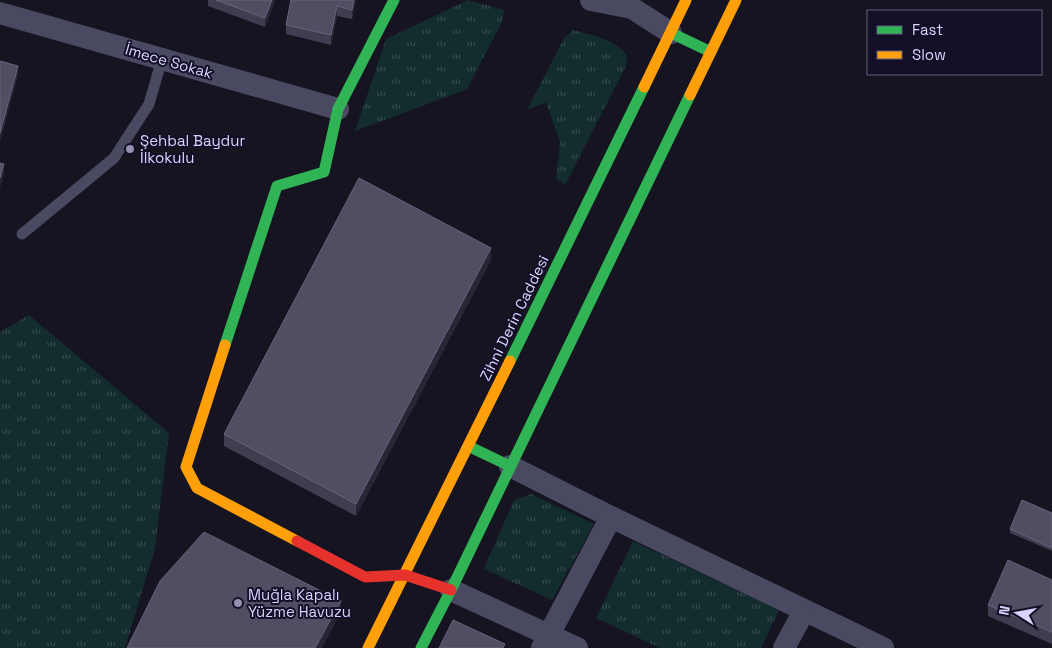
<svg xmlns="http://www.w3.org/2000/svg" width="1052" height="648" viewBox="0 0 1052 648" font-family="'Space Grotesk',sans-serif">
<style>
.grass{fill:url(#grass-tufts)}
.lines{fill:none;stroke-linecap:round;stroke-linejoin:round}
.lane{stroke:#4a4962;stroke-width:11}
.street{stroke:#4a4962;stroke-width:22}
.fast{stroke:#30b455;stroke-width:11}
.slow{stroke:#ff9f0a;stroke-width:11}
.jam{stroke:#e5322d;stroke-width:11}
.wall{fill:#403d50}
.shaded-wall{fill:#282635}
.building{fill:#504e63;stroke:#66637b}
.poi-dot{fill:#9591b1;stroke:#130f26;stroke-width:2}
.labels{text-anchor:middle;dominant-baseline:central;stroke-width:4;stroke-linejoin:round;paint-order:stroke}
.street-label{font-size:15px;fill:#d9d4ff;stroke:#130f26}
.poi-label{font-size:15px;fill:#d9d4ff;stroke:#130f26;text-anchor:start}
</style>
<defs>
<pattern id="grass-tufts" width="24" height="20" patternUnits="userSpaceOnUse" patternTransform="scale(1.25)"><rect width="24" height="20" fill="#132c2d"/><path d="M3 7l-1-3M5 7V3M7 7l1-3M15 17l-1-3M17 17v-4M19 17l1-3" fill="none" stroke="#354a4c"/></pattern>
</defs>
<rect width="100%" height="100%" fill="#161421"/>
<g class="grass">
<polygon points="468,0 504,10 502,22 467,89 355,131 386,39"/>
<path d="M 573,30 C 593,36 612,38 627,55 L 626,66 L 565,185 L 556,179 L 560,142 L 546,102 L 527,110 L 564,38 Z"/>
<polygon points="29,315 169,433 155,548 125,648 0,648 0,332"/>
<polygon points="531,494 594,524 552,600 484,569 514,500"/>
<polygon points="633,541 779,610 761,648 660,648 596,618"/>
</g>
<g class="lines">
<polyline class="lane" points="22,234 114,158 149,104 162,59"/>
<g class="street">
<polyline points="591,0 632,8 671,33"/>
<polyline points="0,13 338,109"/>
<polyline points="510,466 611,517 883,648"/>
<polyline points="451,590 577,648"/>
<polyline points="542,648 611,517"/>
<polyline points="784,648 804,611"/>
</g>
<g class="fast">
<polyline points="671,33 711,52"/>
<polyline points="225,345 277,186 324,172 338,109 394,0"/>
<polyline points="510,361 644,87"/>
<polyline points="468,446 510,466"/>
<polyline points="421,648 451,590 690,95"/>
</g>
<g class="slow">
<polyline points="644,87 686,0"/>
<polyline points="690,95 736,0"/>
<polyline points="225,345 186,467 197,488 297,541"/>
<polyline points="368,648 510,361"/>
</g>
<polyline class="jam" points="297,541 365,577 405,575 451,590"/>
</g>
<g class="wall">
<polygon points="208,0 275,0 265,27 208,6"/>
<polygon points="291,0 356,0 352,19 337,16 331,45 286,34 286,25"/>
<polygon points="491,260 356,516 224,446 224,434"/>
<polygon points="1052,513 1052,551 1010,533 1010,529"/>
<polygon points="1052,580 1052,644 988,616 988,605"/>
</g>
<g class="shaded-wall">
<polygon points="272,0 275,0 265,27 265,18"/>
<polygon points="354,0 356,0 352,19 352,10"/>
<polygon points="337,6 337,16 331,45 331,35"/>
<polygon points="18,66 18,76 0,142 0,133"/>
<polygon points="4,164 4,174 0,188 0,178"/>
<polygon points="491,248 491,260 356,516 356,504"/>
<polygon points="341,601 341,613 322,648 315,648"/>
</g>
<g class="building">
<polygon points="216,0 272,0 265,18"/>
<polygon points="291,0 354,0 352,10 337,6 331,35 286,25"/>
<polygon points="0,61 18,66 0,133"/>
<polygon points="0,163 4,164 0,178"/>
<polygon points="359,178 491,248 356,504 224,434"/>
<polygon points="1022,500 1052,513 1052,548 1010,529"/>
<polygon points="204,532 341,601 315,648 127,648 160,581"/>
<polygon points="1008,560 1052,580 1052,632 988,605"/>
<polygon points="453,620 505,644 503,648 439,648"/>
</g>
<g class="poi-dot">
<circle cx="130" cy="149" r="5"/>
<circle cx="238" cy="603" r="5"/>
</g>
<g class="labels">
<g class="street-label">
<text transform="translate(169 61) rotate(16)">İmece Sokak</text>
<text transform="translate(514 318) rotate(-64)">Zihni Derin Caddesi</text>
</g>
<g class="poi-label">
<text x="140" y="140">Şehbal Baydur<tspan x="140" dy="17">İlkokulu</tspan></text>
<text x="248" y="594">Muğla Kapalı<tspan x="248" dy="17">Yüzme Havuzu</tspan></text>
</g>
</g>
<rect x="867" y="10" width="175" height="65" fill="#130f26" stroke="#625e7d"/>
<rect x="877" y="26" width="25" height="8" fill="#30b455" stroke="#625e7d"/>
<text x="912" y="35" font-size="15" fill="#d9d4ff">Fast</text>
<rect x="877" y="51" width="25" height="8" fill="#ff9f0a" stroke="#625e7d"/>
<text x="912" y="60" font-size="15" fill="#d9d4ff">Slow</text>
<g transform="translate(1017 613) rotate(281)" stroke="#130f26" stroke-width="4" paint-order="stroke">
<path d="M0-4L9 19L0 12L-9 19Z" fill="#d9d4ff"/>
<text y="-8" font-size="14" font-weight="bold" text-anchor="middle" fill="#d9d4ff">N</text>
</g>
</svg>
